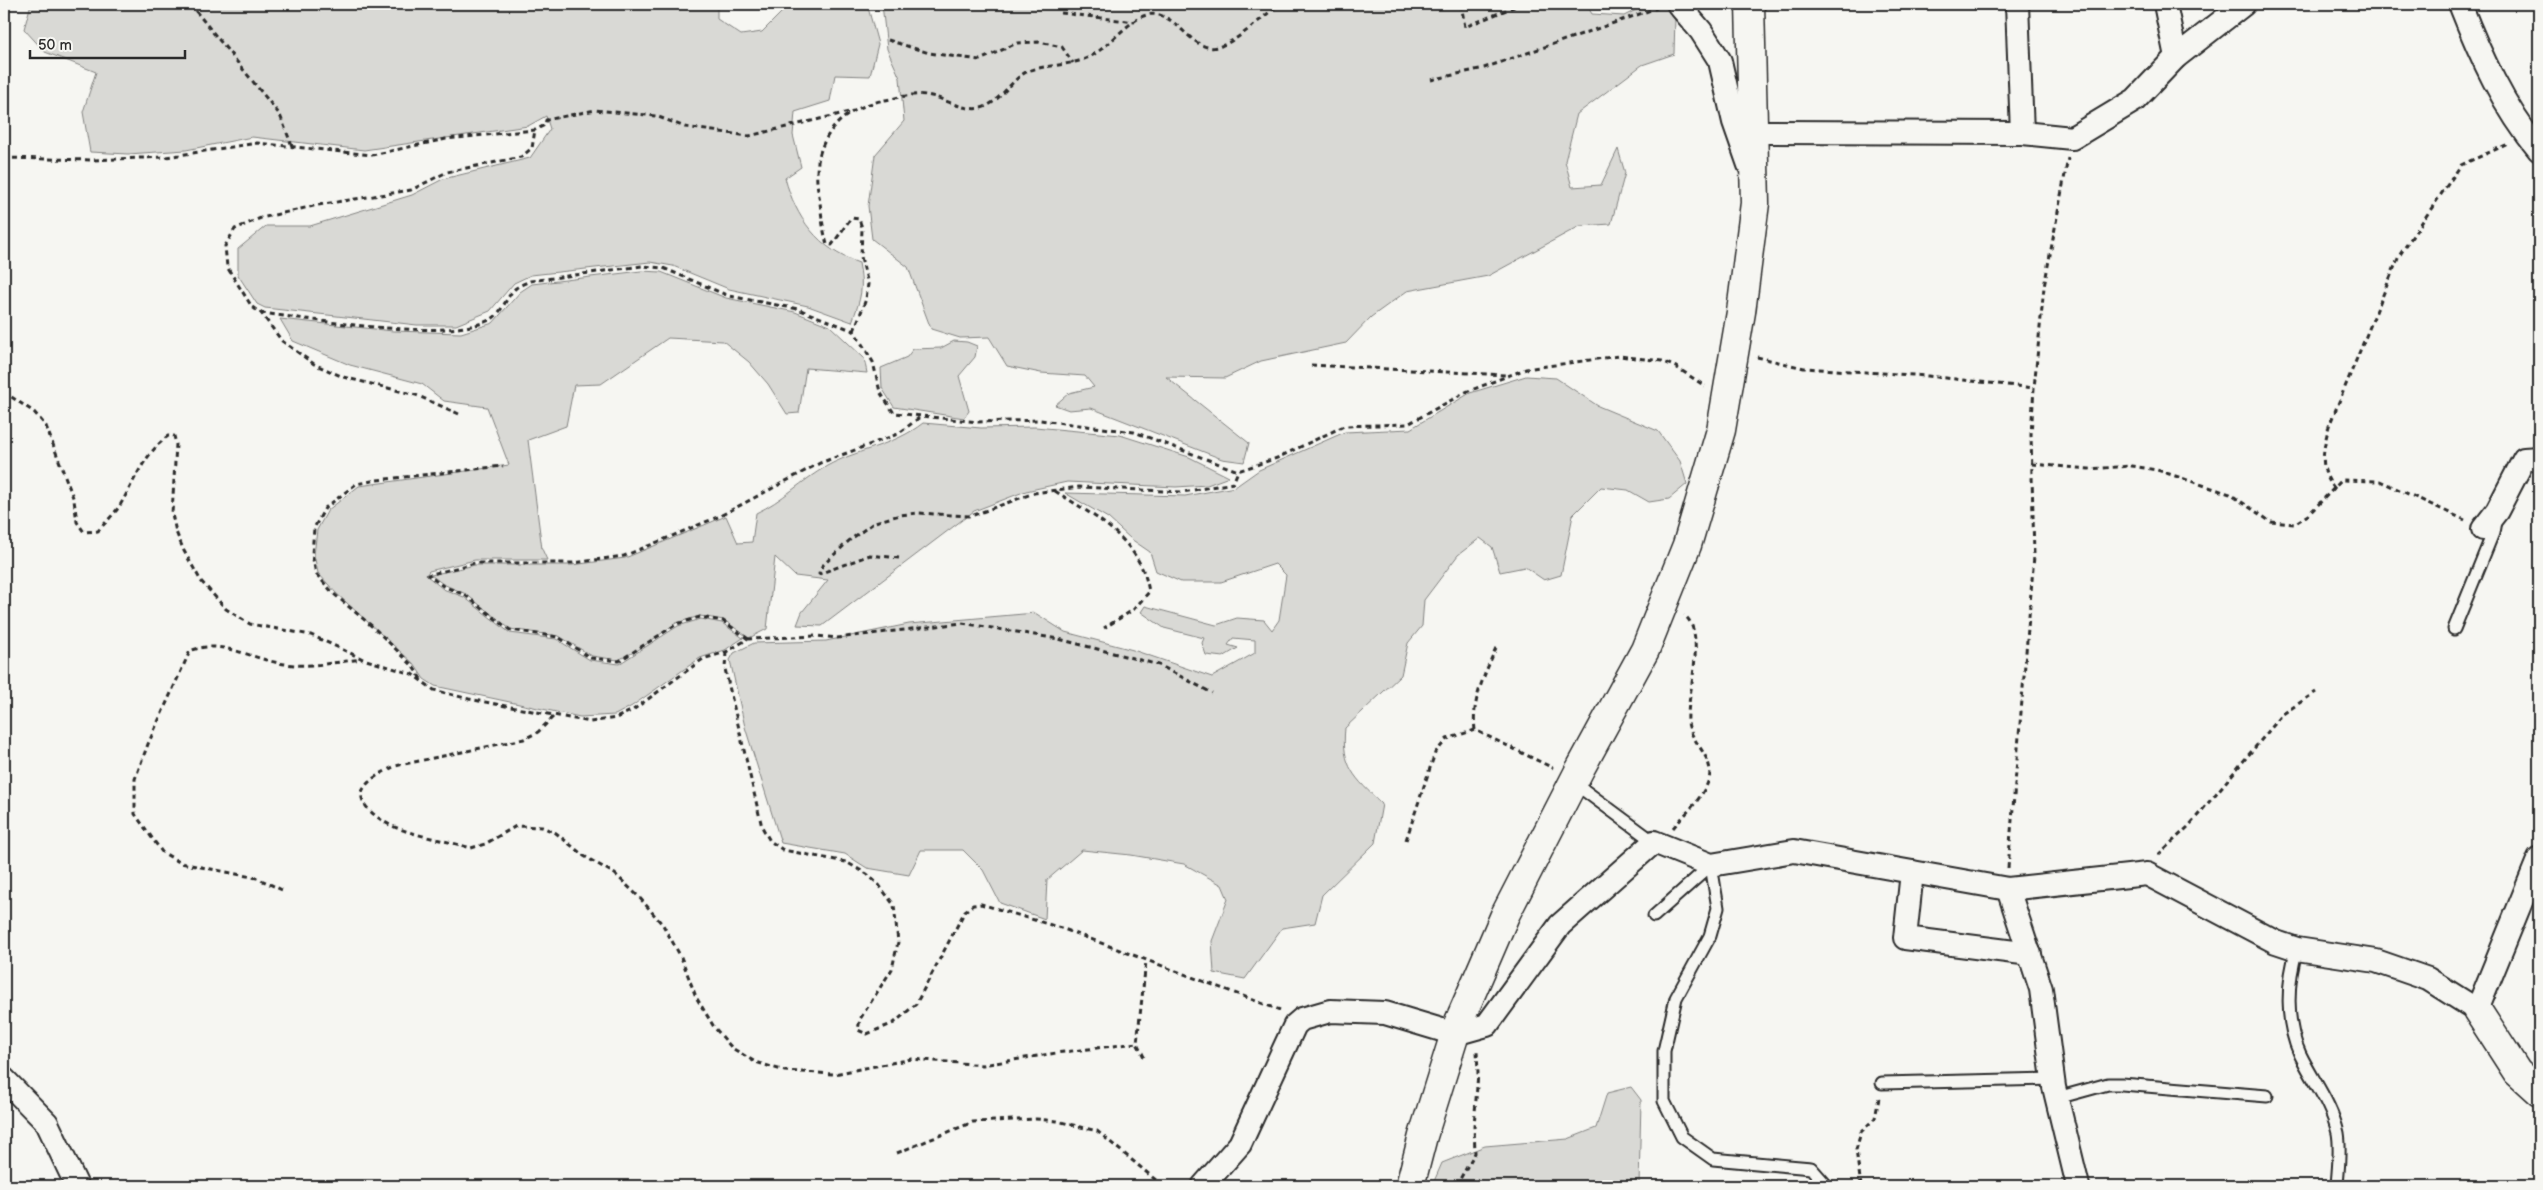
<svg xmlns="http://www.w3.org/2000/svg" width="2543" height="1190" viewBox="0 0 2543 1190" font-family="'Balsamiq Sans',sans-serif">
<style>
.green{fill:#d9d9d5;stroke:#828280}
.lines{fill:none;stroke-linecap:round;stroke-linejoin:round}
.lane-casing{stroke:#2b2b2b;stroke-width:15}
.street-casing{stroke:#2b2b2b;stroke-width:26}
.secondary-casing{stroke:#2b2b2b;stroke-width:31}
.path{stroke:#2b2b2b;stroke-width:3;stroke-dasharray:5 4;stroke-linecap:butt}
.lane{stroke:#f6f6f2;stroke-width:11}
.street{stroke:#f6f6f2;stroke-width:22}
.secondary{stroke:#f6f6f2;stroke-width:28}
</style>
<rect width="100%" height="100%" fill="#f6f6f2"/>
<filter id="ink" filterUnits="userSpaceOnUse"><feTurbulence type="fractalNoise" baseFrequency=".02" numOctaves="2"/><feDisplacementMap in="SourceGraphic" scale="10" xChannelSelector="R" yChannelSelector="G"/><feConvolveMatrix kernelMatrix="1 2 1 2 8 2 1 2 1" color-interpolation-filters="sRGB"/></filter>
<g filter="url(#ink)">
<g class="green">
<path d="M 31,4 L 717,4 L 717,19 L 741,35 L 762,32 L 790,4 L 867,4 L 878,44 L 870,76 L 835,75 L 830,101 L 795,112 L 793,135 L 801,167 L 785,178 C 796,218 818,249 859,263 C 864,288 861,298 852,322 L 808,306 L 729,289 L 673,266 L 650,262 L 531,275 L 514,283 L 490,311 L 456,325 L 417,325 L 265,308 L 257,304 L 238,275 L 238,249 L 266,226 L 310,226 L 412,195 L 443,179 L 530,158 L 550,129 L 546,116 L 528,126 L 364,150 L 252,137 L 186,150 L 128,154 L 90,152 L 83,112 L 96,72 L 45,52 L 24,29 Z"/>
<polygon points="882,4 1586,4 1592,14 1624,16 1648,4 1670,4 1675,17 1674,54 1642,65 1577,114 1565,161 1572,187 1601,185 1618,149 1625,173 1611,224 1580,226 1488,276 1407,291 1371,317 1346,343 1261,361 1225,378 1166,377 1249,443 1244,462 1222,459 1091,408 1069,410 1055,405 1069,393 1094,387 1085,376 1041,373 1007,366 989,337 960,338 931,329 908,267 872,239 868,206 875,155 904,121 900,78 887,49"/>
<polygon points="641,271 661,272 726,298 795,312 830,326 864,358 867,373 806,368 799,413 787,414 768,384 749,362 723,341 668,338 601,384 574,385 566,426 528,440 542,549 547,560 475,560 429,571 426,575 443,589 464,597 510,633 556,639 590,660 619,664 678,626 701,619 722,623 743,638 725,650 700,658 632,706 615,715 580,717 435,686 424,679 414,664 336,593 318,573 314,555 317,530 328,510 359,486 509,465 487,407 444,401 422,384 350,365 293,341 280,319 393,331 461,333 493,323 520,292 532,284"/>
<polygon points="954,341 967,342 977,346 975,357 959,376 969,411 964,418 894,407 882,388 881,368 907,357 913,349 941,348"/>
<path d="M 1526,376 L 1556,378 L 1598,406 L 1658,431 L 1680,461 L 1687,484 L 1669,499 L 1649,502 L 1628,490 L 1601,487 L 1573,515 L 1561,575 L 1544,580 L 1525,567 L 1500,572 L 1492,547 L 1480,538 L 1458,555 L 1424,600 L 1422,626 L 1408,643 L 1401,675 L 1345,728 C 1341,767 1355,778 1382,804 L 1375,843 L 1322,895 L 1315,923 L 1282,928 L 1245,979 L 1214,973 L 1212,941 L 1228,899 L 1222,885 L 1184,864 L 1131,855 L 1082,850 L 1047,880 L 1045,919 L 1000,903 L 983,870 L 963,850 L 921,850 L 909,875 L 867,868 L 845,854 L 781,843 L 745,727 L 730,660 L 734,653 L 754,643 L 826,641 L 909,624 L 1035,613 L 1065,632 L 1133,650 L 1212,677 L 1255,653 L 1255,640 L 1233,638 L 1228,645 L 1238,648 L 1223,657 L 1206,655 L 1202,643 L 1204,638 L 1164,628 L 1141,612 L 1145,606 L 1216,625 L 1237,618 L 1264,620 L 1272,630 L 1279,620 L 1286,575 L 1275,564 L 1221,582 L 1181,582 L 1156,571 L 1150,552 L 1131,539 L 1108,518 L 1065,493 L 1185,496 L 1235,487 L 1259,470 L 1345,432 L 1410,429 L 1470,393 Z"/>
<path d="M 923,423 L 981,428 L 1035,427 L 1120,435 L 1189,457 L 1229,477 L 1207,485 L 1176,487 L 1067,482 L 1026,491 L 974,511 L 822,626 L 797,625 L 802,612 L 828,580 L 795,576 L 775,557 L 767,629 L 749,638 L 724,620 L 700,616 L 676,623 L 638,650 L 618,660 L 592,656 L 559,636 L 510,629 L 466,594 L 443,584 L 431,575 L 475,565 L 572,565 L 625,558 L 726,516 L 738,543 L 752,542 L 756,513 C 782,501 802,480 827,466 C 858,449 894,446 923,423 Z"/>
<polygon points="1631,1087 1641,1100 1639,1186 1432,1186 1442,1163 1485,1146 1568,1139 1596,1128 1607,1093"/>
</g>
<g class="lines">
<defs>
<g id="lane">
<polyline points="2454,629 2493,533 2495,521"/>
<polyline points="1573,782 1654,842"/>
<polyline points="1711,865 1718,908 1710,936 1676,998 1664,1051 1664,1101 1682,1137 1713,1159 1811,1168 1827,1186"/>
<polyline points="1654,916 1711,865"/>
<path d="M 2297,949 C 2287,981 2285,1022 2300,1054 C 2313,1081 2331,1103 2338,1133 C 2341,1150 2338,1169 2337,1186"/>
<polyline points="1882,1083 2053,1079"/>
<polyline points="2057,1098 2108,1084 2122,1084 2267,1096"/>
</g>
<g id="street">
<polyline points="1678,4 1701,31 1720,61 1734,122 1749,165"/>
<polyline points="2017,4 2022,133"/>
<polyline points="2165,4 2176,57"/>
<path d="M 2460,4 C 2480,55 2504,108 2539,150"/>
<polyline points="1754,132 2022,133 2072,138 2135,100 2176,57 2244,4"/>
<polyline points="2483,529 2497,511 2524,459 2539,458"/>
<polyline points="1912,872 1905,938 2030,954"/>
<polyline points="2008,889 2041,989 2054,1087 2078,1186"/>
<polyline points="4,1079 47,1123 77,1186"/>
<polyline points="1203,1186 1240,1144 1295,1025 1302,1019 1330,1011 1385,1013 1455,1034 1487,1025 1560,925 1654,842 1711,865 1794,851 2008,889 2147,874 2276,942 2297,949 2376,961 2428,979 2477,1010 2539,858"/>
</g>
<g id="secondary">
<polyline points="2477,1010 2517,1072 2539,1092"/>
<polyline points="1410,1186 1423,1136 1458,1024 1505,915 1580,769 1645,650 1687,545 1721,430 1741,312 1755,203 1750,4"/>
</g>
</defs>
<use href="#lane" class="lane-casing"/>
<use href="#street" class="street-casing"/>
<use href="#secondary" class="secondary-casing"/>
<g class="path">
<polyline points="190,4 280,115 292,146"/>
<polyline points="1461,4 1465,27 1521,4"/>
<polyline points="1061,13 1135,22"/>
<polyline points="888,40 929,53 980,60 1017,43 1039,42 1062,47 1073,63"/>
<polyline points="1431,80 1484,68 1657,8"/>
<polyline points="4,158 91,160 166,157 257,143 372,155 446,139 535,130 545,125 546,120 595,110 656,116 685,127 749,136 853,111"/>
<path d="M 261,313 C 313,319 451,344 493,318 C 503,311 507,295 516,288 C 520,285 526,283 530,281 L 642,266 L 663,268 L 729,296 L 798,309 L 854,331 L 873,362 L 880,392 L 894,413 L 978,422 L 1040,420 L 1134,432 L 1238,471 L 1277,458 L 1344,426 L 1408,424 L 1466,392 L 1526,369 L 1619,356 L 1662,361 L 1676,367 L 1705,386"/>
<path d="M 854,331 L 866,299 L 868,284 L 861,257 L 862,228 L 859,219 L 851,218 L 832,245 L 827,244 C 823,231 822,217 820,203 C 819,194 816,183 817,173 C 818,132 847,107 885,100 C 897,98 913,93 926,95 C 943,97 963,112 981,108 C 1000,103 1011,79 1028,71 C 1043,65 1069,66 1087,58 C 1107,49 1122,27 1141,17 C 1175,1 1190,58 1221,46 C 1240,39 1263,17 1279,4"/>
<polyline points="1757,357 1804,368 1928,376 2034,388"/>
<polyline points="1311,365 1507,375"/>
<path d="M 4,392 L 34,412 L 46,426 L 74,500 L 77,522 L 84,532 L 98,531 C 105,523 113,515 119,507 C 134,482 144,454 168,436 L 174,436 L 176,444 L 172,514 L 176,532 L 184,551 L 201,581 L 226,609 L 250,624 L 311,635 L 363,659 L 412,674 L 434,690 L 469,699 L 590,722 L 616,718 L 633,710 L 703,659 L 726,652 L 748,639 L 817,636 L 837,638 L 962,623 L 1059,639 L 1159,665 L 1212,693"/>
<polyline points="459,414 416,395 343,377 314,364 282,341 261,313 252,307 227,267 225,246 235,229 261,218 318,205 411,190 447,172 521,157 532,148 535,130"/>
<polyline points="2032,464 2089,469 2132,466 2157,470 2230,494 2271,522 2294,524 2308,515 2342,480 2380,481 2465,520"/>
<path d="M 2335,489 C 2318,469 2323,450 2329,426 L 2399,256 L 2461,165 L 2508,144"/>
<path d="M 1055,491 C 1096,517 1141,540 1149,592 L 1133,610 L 1104,628"/>
<polyline points="899,558 870,555 819,574 822,566 851,539 875,522 900,515 918,513 971,516 1034,493 1079,487 1183,492 1233,483 1238,471"/>
<polyline points="748,639 723,621 700,617 677,624 619,661 591,658 558,637 510,630 465,595 443,586 428,575 475,563 573,563 624,556 720,516 820,463 898,434 920,417"/>
<polyline points="726,652 725,669 762,827 770,841 783,850 846,862 867,874 879,885 894,905 898,942 892,969 860,1019 858,1030 867,1034 894,1023 916,1004 965,911 973,905 981,904 1061,928 1280,1010"/>
<polyline points="421,679 412,665 374,628 334,594 316,574 312,554 314,528 325,508 356,484 377,480 503,466"/>
<path d="M 553,717 L 538,732 L 524,739 L 395,766 C 384,772 371,777 364,788 C 354,802 378,819 390,825 C 414,836 445,840 471,848 L 485,844 L 516,826 L 542,827 L 556,833 L 584,856 L 615,874 L 639,897 L 663,925 L 681,957 L 696,997 L 714,1027 L 732,1048 L 755,1062 L 785,1071 L 834,1074 L 912,1059 L 983,1065 L 1056,1053 L 1137,1043"/>
<path d="M 1475,730 C 1471,699 1486,673 1497,645"/>
<path d="M 1673,828 C 1686,813 1703,798 1709,779 C 1715,757 1690,742 1688,722 C 1686,696 1708,633 1684,615"/>
<polyline points="1406,840 1435,753 1447,739 1475,730 1553,768"/>
<polyline points="2158,855 2188,827 2283,714 2316,692"/>
<polyline points="2008,868 2034,556 2031,435 2034,388 2044,287 2068,158"/>
<path d="M 282,890 L 257,878 L 181,863 L 162,852 L 135,814 L 135,779 L 148,744 L 190,651 C 221,638 253,660 285,664 C 311,668 336,662 362,659"/>
<polyline points="1144,1057 1137,1043 1146,961"/>
<polyline points="897,1153 973,1122 1036,1119 1057,1121 1097,1131 1163,1186"/>
<polyline points="1456,1186 1475,1153 1474,1126 1478,1073 1477,1050"/>
<polyline points="1861,1186 1856,1150 1861,1132 1875,1118 1879,1098"/>
</g>
<use href="#lane" class="lane"/>
<use href="#street" class="street"/>
<use href="#secondary" class="secondary"/>
</g>
</g>
<rect width="2543" height="1190" fill="none" stroke="#f6f6f2" stroke-width="20"/>
<rect x="10" y="10" width="2523" height="1170" fill="none" stroke="#2b2b2b" stroke-width="2" filter="url(#ink)"/>
<path d="M30 50v8h155v-8" fill="none" stroke="#2b2b2b" stroke-width="2.5"/>
<text x="38" y="50" font-size="15" fill="#2b2b2b" stroke="#f6f6f2" stroke-width="4" paint-order="stroke">50 m</text>
</svg>
